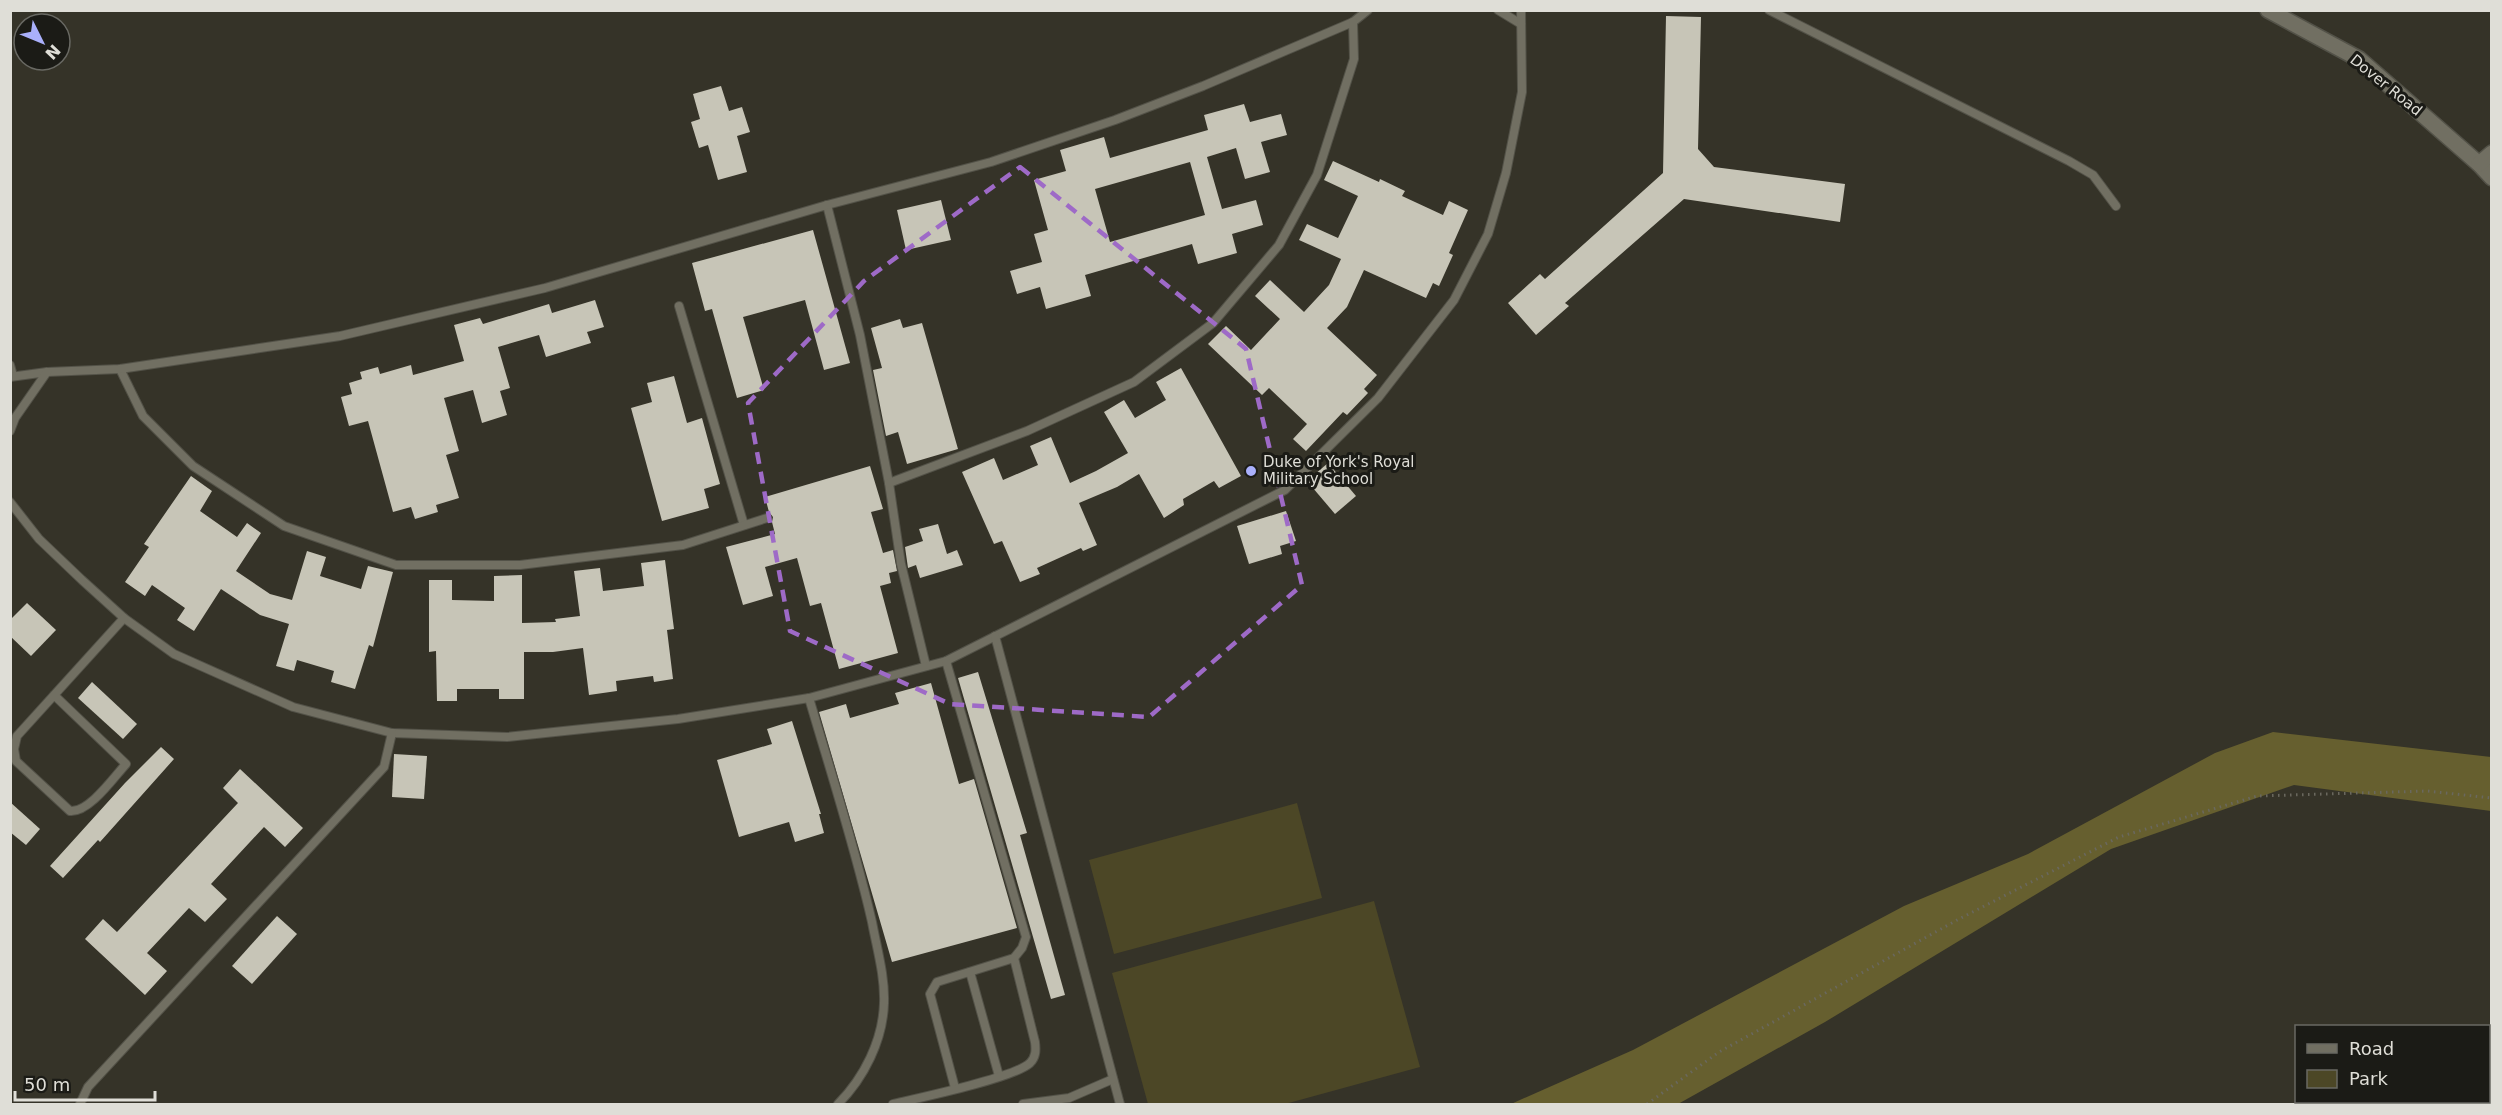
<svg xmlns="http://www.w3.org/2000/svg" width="2502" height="1115" viewBox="0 0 2502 1115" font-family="'DejaVu Sans',sans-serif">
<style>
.green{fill:#4c4726}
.forest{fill:#665f2f}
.building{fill:#c7c5b7;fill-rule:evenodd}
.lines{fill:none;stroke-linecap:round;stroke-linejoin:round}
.service-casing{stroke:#535248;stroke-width:10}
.minor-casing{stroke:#535248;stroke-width:18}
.path{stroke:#6a685e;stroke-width:3;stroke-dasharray:1.5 4.5;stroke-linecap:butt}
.service{stroke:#716f62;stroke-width:8}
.minor{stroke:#716f62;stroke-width:15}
.marked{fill:none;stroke:#9e6ac7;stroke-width:4.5;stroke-dasharray:12 8;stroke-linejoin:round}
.poi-dot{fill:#aab0fb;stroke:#1b1b16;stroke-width:2}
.labels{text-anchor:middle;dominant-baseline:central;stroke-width:6;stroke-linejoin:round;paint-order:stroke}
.street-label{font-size:15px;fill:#dfded7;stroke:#1b1b16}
.poi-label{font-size:15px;fill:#dfded7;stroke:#1b1b16;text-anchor:start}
</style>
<rect width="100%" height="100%" fill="#353328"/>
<g class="green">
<polygon points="1297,803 1322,898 1114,954 1089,860"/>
<polygon points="1374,901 1420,1067 1285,1104 1148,1104 1112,973"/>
</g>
<polygon class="forest" points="2273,732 2491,757 2491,811 2294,785 2111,849 1825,1022 1678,1104 1511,1104 1633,1050 1904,906 2028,854 2215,753"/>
<g class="building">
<polygon points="1666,16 1701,17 1698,149 1714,167 1845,184 1840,222 1684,199 1565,303 1569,306 1536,335 1508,303 1540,274 1545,279 1663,173"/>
<polygon points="721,86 729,111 742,107 750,132 737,136 747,172 718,180 708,145 699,148 691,122 700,119 693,94"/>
<path d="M 1244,104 L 1250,122 L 1281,114 L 1287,135 L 1261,142 L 1270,172 L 1245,179 L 1236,148 L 1207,157 L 1222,209 L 1256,200 L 1263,225 L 1232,234 L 1237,253 L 1198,264 L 1192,244 L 1085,275 L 1091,296 L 1046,309 L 1040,287 L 1017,294 L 1010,271 L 1042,262 L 1034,234 L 1048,230 L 1034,180 L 1066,171 L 1060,150 L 1104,137 L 1110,158 L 1208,130 L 1204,115 ZM 1190,162 L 1205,215 L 1110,242 L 1095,189 Z"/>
<polygon points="1333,161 1379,182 1380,179 1405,191 1402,196 1443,215 1449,201 1468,210 1449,253 1453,255 1439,286 1433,283 1426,298 1364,270 1347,307 1327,328 1377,375 1364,389 1368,393 1347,415 1343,412 1306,451 1293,439 1307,424 1269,388 1262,395 1208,344 1226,326 1251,350 1280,319 1255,296 1270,280 1304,312 1329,285 1341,259 1299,240 1307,224 1338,238 1358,196 1324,180"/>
<polygon points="941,200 951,240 906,250 897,210"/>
<polygon points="813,230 850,363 824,370 805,300 743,317 764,390 737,398 712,309 705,311 692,263"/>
<polygon points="595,300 604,327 587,332 591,343 546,357 539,335 498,347 510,388 500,391 507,415 482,423 473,390 444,398 459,451 446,455 459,498 436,505 438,512 415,519 411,507 393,512 368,421 349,426 341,397 352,394 349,383 362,379 360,372 378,367 380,374 411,365 413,375 464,361 454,325 480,318 483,324 549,304 552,313"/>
<polygon points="900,319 903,328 922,323 958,449 907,464 898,432 886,436 873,370 882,368 871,328"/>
<polygon points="1181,368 1241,476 1219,488 1214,481 1183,499 1184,505 1164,518 1139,474 1117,487 1079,503 1097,545 1083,551 1081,548 1037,568 1040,574 1020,582 1002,541 994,544 962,472 994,458 1003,480 1038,465 1030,446 1051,437 1070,483 1096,471 1128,453 1104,412 1124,400 1135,418 1166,400 1156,382"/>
<polygon points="674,376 687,423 702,418 720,484 704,489 709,508 662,521 631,408 652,402 647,383"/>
<polygon points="1328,463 1356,496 1335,514 1307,481"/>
<polygon points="870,466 883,509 871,512 883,553 893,550 897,571 889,573 891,583 880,586 898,653 839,669 821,603 810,606 797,558 765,567 773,596 743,605 726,547 775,534 772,522 773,517 769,512 765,497"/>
<polygon points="191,476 212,491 200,511 237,537 247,523 261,533 236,571 270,594 292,600 307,551 326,557 320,576 361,589 368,566 393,572 373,647 369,645 355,689 331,682 334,671 297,660 294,671 276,666 289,624 260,615 221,589 194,631 177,620 185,608 152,585 145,596 125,582 149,547 144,544"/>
<polygon points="1286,511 1296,541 1280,546 1282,554 1249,564 1237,526"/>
<polygon points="938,524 947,554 957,550 963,565 920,578 916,565 908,568 905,547 923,541 919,529"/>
<polygon points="665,560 674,629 667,630 673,679 654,682 653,676 616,681 617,691 589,695 583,648 553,652 524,652 524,699 499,699 499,689 457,689 457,701 437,701 436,651 429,652 429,580 452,580 452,600 494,601 494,576 522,575 522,623 556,622 555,619 580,616 574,571 600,568 603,591 644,586 641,563"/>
<polygon points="27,603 56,630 31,656 10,636 10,620"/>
<polygon points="978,672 1027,833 1020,835 1065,995 1051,999 958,678"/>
<polygon points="92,682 137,724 123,739 78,698"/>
<polygon points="931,683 959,784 974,779 1017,928 892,962 819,712 846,704 850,718 899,704 895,693"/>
<polygon points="792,721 821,814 819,814 824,833 795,842 789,822 739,837 717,760 772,744 767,729"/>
<polygon points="161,747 174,759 100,842 98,840 63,878 50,866 125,783"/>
<polygon points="394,754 427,756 424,799 392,797"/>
<polygon points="240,769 303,828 285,847 264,827 211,884 227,899 205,922 189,908 147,953 167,971 145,995 85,939 103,919 117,932 238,803 223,788"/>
<polygon points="10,802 40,829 26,845 10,832"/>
<polygon points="277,916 297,934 252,984 232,966"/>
</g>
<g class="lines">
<defs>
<g id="service">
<polyline points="1498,10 1521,24"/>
<polyline points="1769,10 2069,161 2093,175 2116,206"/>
<polyline points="827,205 860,335 889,483 901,564 926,666"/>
<polyline points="679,306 744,525"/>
<polyline points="10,365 13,376"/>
<polyline points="120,369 143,416 193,466 284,526 396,565 520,565 683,545 767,518"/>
<polyline points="10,377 47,372 120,369 340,336 545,288 827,205 991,162 1115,120 1203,86 1353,22 1368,10"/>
<polyline points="10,431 15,418 47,372"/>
<polyline points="889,483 1027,431 1134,382 1213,323 1279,245 1317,175 1354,59 1353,22"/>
<polyline points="10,502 39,539 82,580 124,618 174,654 293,707 392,733 507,737 678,719 809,698 946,661 1285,490 1378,398 1454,300 1488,234 1506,173 1522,92 1521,10"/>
<polyline points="995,636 1120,1104"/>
<path d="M 54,695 L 126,764 C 114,777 89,813 70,811 L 16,761 L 14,749 L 17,736 L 124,618"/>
<path d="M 809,698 C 831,773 855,847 872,922 C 877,949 885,976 884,1003 C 883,1040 864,1078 838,1104"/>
<polyline points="970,972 999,1076"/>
<polyline points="955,1088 930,994 937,982 1014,958"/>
<polyline points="80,1104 88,1087 384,767 392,733"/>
<path d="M 893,1104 C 919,1098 1014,1078 1030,1063 C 1036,1057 1036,1050 1035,1042 L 1014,958 L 1022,948 L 1026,937 L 946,661"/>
<polyline points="1023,1104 1069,1098 1113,1079"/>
</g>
<g id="minor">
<polyline points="2268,10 2359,59 2479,164 2492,178"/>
<polyline points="2479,164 2492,153"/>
</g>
</defs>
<use href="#service" class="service-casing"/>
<use href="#minor" class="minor-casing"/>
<polyline class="path" points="1647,1104 1719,1052 1959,919 2119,837 2257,796 2427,791 2492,798"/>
<use href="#service" class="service"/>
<use href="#minor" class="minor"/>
</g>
<path class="marked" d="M 1020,167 L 1246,349 L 1302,585 L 1149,717 L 950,704 L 790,631 L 748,403 L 864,281 Z"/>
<circle class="poi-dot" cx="1251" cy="471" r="6"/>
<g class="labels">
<g class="street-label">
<text transform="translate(2386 85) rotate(39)">Dover Road</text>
</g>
<g class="poi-label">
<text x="1263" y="462">Duke of York's Royal<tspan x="1263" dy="17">Military School</tspan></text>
</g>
</g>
<rect width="2502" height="1115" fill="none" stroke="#dfded7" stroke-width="24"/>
<rect x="2295" y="1025" width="195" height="78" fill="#1b1b16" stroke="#696963" stroke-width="1.5"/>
<rect x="2307" y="1044" width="30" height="9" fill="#716f62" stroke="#696963" stroke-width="1.5"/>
<text x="2349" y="1055" font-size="18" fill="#dfded7">Road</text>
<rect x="2307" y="1070" width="30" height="18" fill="#4c4726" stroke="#696963" stroke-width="1.5"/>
<text x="2349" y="1085" font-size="18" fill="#dfded7">Park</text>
<g transform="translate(42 42) rotate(133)"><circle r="28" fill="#1b1b16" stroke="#696963" stroke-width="1.5"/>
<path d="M0-4.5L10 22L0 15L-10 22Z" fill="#aab0fb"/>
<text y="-9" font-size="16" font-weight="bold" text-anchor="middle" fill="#dfded7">N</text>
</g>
<path d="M15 1091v9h140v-9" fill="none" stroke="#dfded7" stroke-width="3"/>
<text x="24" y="1091" font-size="18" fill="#dfded7" stroke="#1b1b16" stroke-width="4.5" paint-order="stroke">50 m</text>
</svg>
